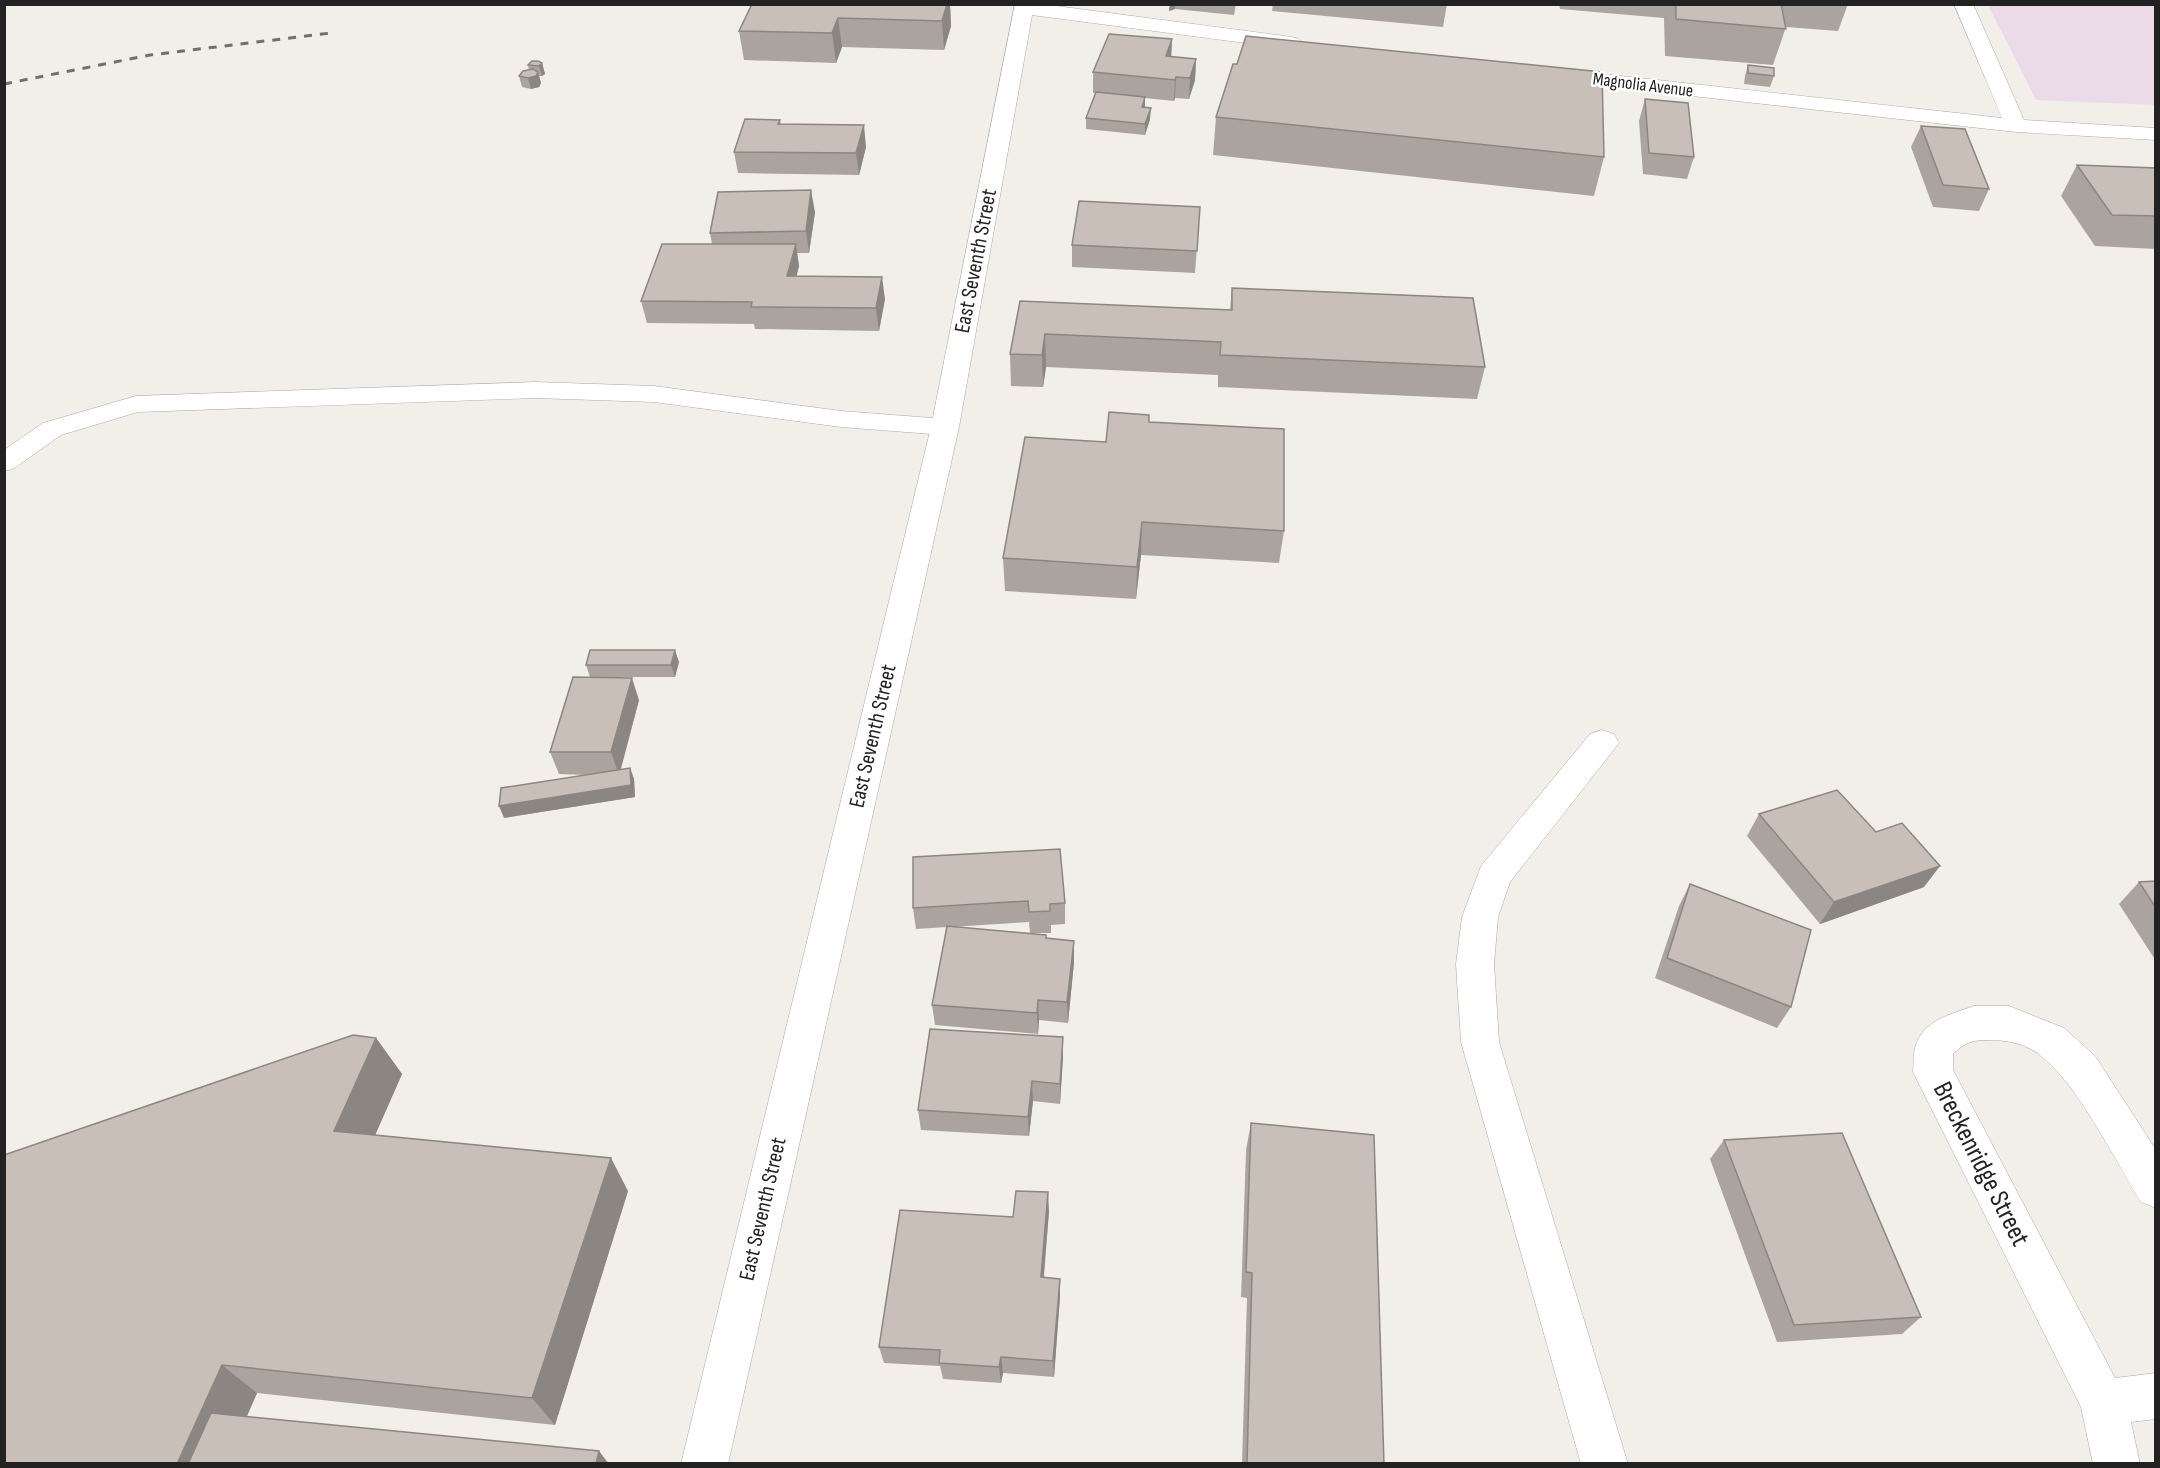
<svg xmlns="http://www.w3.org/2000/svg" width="2160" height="1468" viewBox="0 0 2160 1468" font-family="'Sofia Sans Condensed',sans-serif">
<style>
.industrial{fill:#ebdbe8}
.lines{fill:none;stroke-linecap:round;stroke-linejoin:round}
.service-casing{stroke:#a9a9a9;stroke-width:1}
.minor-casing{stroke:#a9a9a9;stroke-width:1}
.tertiary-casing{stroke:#a9a9a9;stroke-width:1}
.service{fill:#fff;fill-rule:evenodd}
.minor{fill:#fff;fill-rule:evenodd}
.tertiary{fill:#fff;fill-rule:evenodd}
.rail{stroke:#707070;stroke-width:3;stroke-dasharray:8 8;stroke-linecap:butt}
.wall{fill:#aba49e;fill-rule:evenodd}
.shaded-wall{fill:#8b8681}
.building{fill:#c7bfb8;stroke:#8b8681;stroke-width:1.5}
.labels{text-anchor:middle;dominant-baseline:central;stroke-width:5;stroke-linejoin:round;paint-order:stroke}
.far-street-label{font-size:18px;fill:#222;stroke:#fff}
.street-label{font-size:22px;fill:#222;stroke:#fff}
.near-street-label{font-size:27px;fill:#222;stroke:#fff}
</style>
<rect width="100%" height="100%" fill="#f2efe9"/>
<polygon class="industrial" points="1988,5 2155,5 2155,105 2036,100"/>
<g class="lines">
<defs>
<polygon id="service" points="535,382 654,386 841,411 945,419 954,421 958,427 954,433 945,435 841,427 654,402 535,398 138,412 61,435 13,469 4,471 4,450 43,423 136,396"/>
<g id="minor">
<polygon points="1017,4 1041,4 1292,37 1299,39 1302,43 1299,47 1292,49 1024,14 1017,12 1014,8"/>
<polygon points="1954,4 1973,4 2024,120 2156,128 2156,140 2016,132 1557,81 1550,79 1547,75 1550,71 1557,69 2002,118"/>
<polygon points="1602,730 1614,734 1619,743 1510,882 1498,917 1494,964 1499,1042 1628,1464 1581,1464 1461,1042 1456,964 1462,917 1481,866 1590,734"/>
<path d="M 1974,1006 L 2009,1006 L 2064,1028 L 2095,1056 L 2156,1150 L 2156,1208 L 2141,1202 C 2115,1160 2076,1080 2037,1053 C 2023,1043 2006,1040 1989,1040 C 1973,1040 1965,1042 1953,1054 L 1953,1070 L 2115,1378 L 2156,1373 L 2156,1419 L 2131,1422 L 2140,1464 L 2093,1464 L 2081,1407 L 1913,1072 C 1914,1064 1913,1055 1915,1048 C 1921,1021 1951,1014 1974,1006 Z"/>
</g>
<polygon id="tertiary" points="1015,4 1034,4 959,427 728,1464 681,1464 931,427"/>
</defs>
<use href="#service" class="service-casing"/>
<use href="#minor" class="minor-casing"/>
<use href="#tertiary" class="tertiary-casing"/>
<use href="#service" class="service"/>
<use href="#minor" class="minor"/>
<use href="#tertiary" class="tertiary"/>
<polyline class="rail" points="4,84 150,55 331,33"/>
</g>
<g class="wall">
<polygon points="950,4 951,26 944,50 842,47 836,63 744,60 739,31"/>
<polygon points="1170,4 1236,4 1234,15 1175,9 1169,11"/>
<polygon points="1273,4 1447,4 1443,27 1272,11"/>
<polygon points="1559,4 1848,4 1838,31 1786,27 1773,65 1665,56 1664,18 1560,9"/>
<polygon points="1172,39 1171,57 1196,59 1195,80 1189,99 1175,98 1174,101 1145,98 1145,108 1150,119 1145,135 1086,129 1086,118 1095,93 1093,93 1093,72"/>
<polygon points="542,63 545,74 542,76 539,76 541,83 539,87 531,89 522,87 519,76 529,70 528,65"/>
<polygon points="1748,65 1774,76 1770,87 1744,84 1745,76"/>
<polygon points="1645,99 1694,157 1687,179 1643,174 1639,121"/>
<polygon points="1216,117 1604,157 1594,196 1213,155"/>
<polygon points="780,120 781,124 866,147 859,175 738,173 734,152"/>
<polygon points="1921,126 1989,189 1979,211 1933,207 1911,147"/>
<polygon points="2077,165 2156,168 2156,249 2095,246 2061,196"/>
<polygon points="1200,207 1195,273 1072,267 1072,245"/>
<polygon points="815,212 809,253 797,253 799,266 796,276 885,299 879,331 755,329 754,324 647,323 641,301 712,244 710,233"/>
<polygon points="1232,288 1485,367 1477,399 1218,387 1218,375 1046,367 1043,387 1011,386 1010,354 1020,301 1230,310"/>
<polygon points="1149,422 1284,531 1279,563 1141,555 1136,599 1005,591 1003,558 1106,442"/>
<polygon points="679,662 675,677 590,677 586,665"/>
<polygon points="639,700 621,769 630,768 634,779 635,797 504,818 586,775 559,774 550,752"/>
<polygon points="1759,814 1924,887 1820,924 1747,836"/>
<path d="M 1060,849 L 1065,903 L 1065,924 L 1051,925 L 1051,933 L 1031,933 L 1046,938 L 1074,962 L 1068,1023 L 1039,1020 L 1038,1034 L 935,1025 L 932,1005 L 947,927 L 916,929 L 913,908 ZM 1029,922 L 1030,933 L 951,927 Z"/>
<polygon points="2156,881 2156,961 2119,904 2139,882"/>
<polygon points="1690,884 1791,1007 1777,1028 1655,978 1679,906"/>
<polygon points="376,1038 402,1074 375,1135 628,1191 555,1425 257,1393 247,1416 4,1464"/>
<polygon points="1063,1057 1060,1104 1033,1101 1029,1136 921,1130 918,1110"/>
<polygon points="1251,1123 1384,1464 1242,1464 1247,1298 1241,1297 1246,1150"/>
<polygon points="1724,1140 1921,1317 1902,1334 1777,1342 1710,1159"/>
<polygon points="1049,1211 1044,1277 1060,1279 1060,1296 1054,1377 1003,1373 1001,1383 943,1379 940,1366 884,1363 879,1347 1013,1217"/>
</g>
<g class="shaded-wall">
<polygon points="947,4 950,4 951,26 944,50 942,21"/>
<polygon points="1170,4 1175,4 1175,9 1169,11"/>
<polygon points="838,18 842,47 836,63 832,33"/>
<polygon points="1172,39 1171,60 1166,56"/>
<polygon points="1196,59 1195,80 1189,99 1190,78"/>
<polygon points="542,63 545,74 542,76 539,66"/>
<polygon points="538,72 541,83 539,87 531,89 528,78"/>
<polygon points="1176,77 1175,98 1174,101 1175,80"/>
<polygon points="1145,97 1145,108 1142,107"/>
<polygon points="1151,108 1150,119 1145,135 1145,124"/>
<polygon points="864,125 866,147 859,175 856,153"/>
<polygon points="811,190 815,212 809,253 806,231"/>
<polygon points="796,244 799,266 791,299 787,276"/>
<polygon points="882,277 885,299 879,331 876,308"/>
<polygon points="1045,334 1046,367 1043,387 1042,355"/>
<polygon points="1142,522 1141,555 1136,599 1137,567"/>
<polygon points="675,650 679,662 675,677 671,665"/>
<polygon points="632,678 639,700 619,775 611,752"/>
<polygon points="630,768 634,779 635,797 504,818 499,806"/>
<polygon points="1940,866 1924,887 1820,924 1834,902"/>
<polygon points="1074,941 1074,962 1068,1023 1067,1002"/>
<polygon points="1038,1000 1039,1020 1038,1034 1037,1013"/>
<polygon points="1063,1037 1063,1057 1060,1104 1060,1084"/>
<polygon points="376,1038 402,1074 362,1165 334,1131"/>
<polygon points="1032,1081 1033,1101 1029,1136 1028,1117"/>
<polygon points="611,1158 628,1191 555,1425 532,1398"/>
<polygon points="1048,1192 1049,1211 1042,1294 1041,1277"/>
<polygon points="1060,1279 1060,1296 1054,1377 1053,1361"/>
<polygon points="1001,1357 1003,1373 1001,1383 999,1367"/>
<polygon points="222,1365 257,1393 226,1464 177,1464"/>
<polygon points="599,1451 609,1464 596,1464"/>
</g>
<g class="building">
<polygon points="752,4 947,4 942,21 838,18 832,33 739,31"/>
<polygon points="1676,4 1781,4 1786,29 1676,19"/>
<polygon points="1109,34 1172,39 1166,56 1196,59 1190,78 1176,77 1175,80 1093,72"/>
<polygon points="1246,36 1602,72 1604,157 1216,117 1233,64 1237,64"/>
<polygon points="532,61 538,61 542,63 539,66 528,65"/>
<polygon points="1748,65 1774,68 1774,76 1748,73"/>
<polygon points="533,69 538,72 536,76 528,78 519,76 523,71"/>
<polygon points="1096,92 1145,97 1142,107 1151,108 1145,124 1086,118"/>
<polygon points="1645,99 1688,103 1694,157 1649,153"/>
<polygon points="745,119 780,120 778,124 864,125 856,153 734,152"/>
<polygon points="1921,126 1965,129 1989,189 1943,185"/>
<polygon points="2077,165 2156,168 2156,216 2112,215"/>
<polygon points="811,190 806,231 710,233 718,192"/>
<polygon points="1079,201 1200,207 1197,251 1072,245"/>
<polygon points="662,244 796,244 787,276 882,277 876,308 751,307 752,302 641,301"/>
<polygon points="1232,288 1473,298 1485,367 1220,355 1221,342 1045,334 1042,355 1010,354 1020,301 1232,310"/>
<polygon points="1109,412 1149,415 1149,422 1284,429 1284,531 1142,522 1137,567 1003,558 1025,437 1106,442"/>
<polygon points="590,650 675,650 671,665 586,665"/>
<polygon points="573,677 632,678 611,752 550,752"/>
<polygon points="630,768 631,785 499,806 501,788"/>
<polygon points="1837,790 1876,832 1902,823 1940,866 1834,902 1759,814"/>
<polygon points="1060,849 1065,903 1050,904 1050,911 1029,912 1028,901 913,908 913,857"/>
<polygon points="2156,881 2156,908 2139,882"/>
<polygon points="1690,884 1811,930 1791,1007 1667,958"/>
<polygon points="947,926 1046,935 1046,938 1074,941 1067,1002 1038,1000 1037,1013 932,1005"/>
<polygon points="930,1029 1063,1037 1060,1084 1032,1081 1028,1117 918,1110"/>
<polygon points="353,1035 376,1038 334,1131 611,1158 532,1398 222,1365 177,1464 4,1464 4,1155"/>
<polygon points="1251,1123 1374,1135 1384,1464 1247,1464 1252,1273 1246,1272"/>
<polygon points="1842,1133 1921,1317 1794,1325 1724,1140"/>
<polygon points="1016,1191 1048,1192 1041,1277 1060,1279 1053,1361 1001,1357 999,1367 939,1363 940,1350 879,1347 900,1210 1013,1217"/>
<polygon points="211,1413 599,1451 596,1464 188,1464"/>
</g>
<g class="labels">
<g class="far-street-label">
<text transform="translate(1643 85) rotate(7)">Magnolia Avenue</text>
</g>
<g class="street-label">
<text transform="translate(976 261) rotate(-79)">East Seventh Street</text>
<text transform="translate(873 736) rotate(-77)">East Seventh Street</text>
<text transform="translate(763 1209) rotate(-77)">East Seventh Street</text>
</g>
<g class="near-street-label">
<text transform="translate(1981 1164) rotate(63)">Breckenridge Street</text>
</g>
</g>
<rect width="2160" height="1468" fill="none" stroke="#222222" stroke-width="12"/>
</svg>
